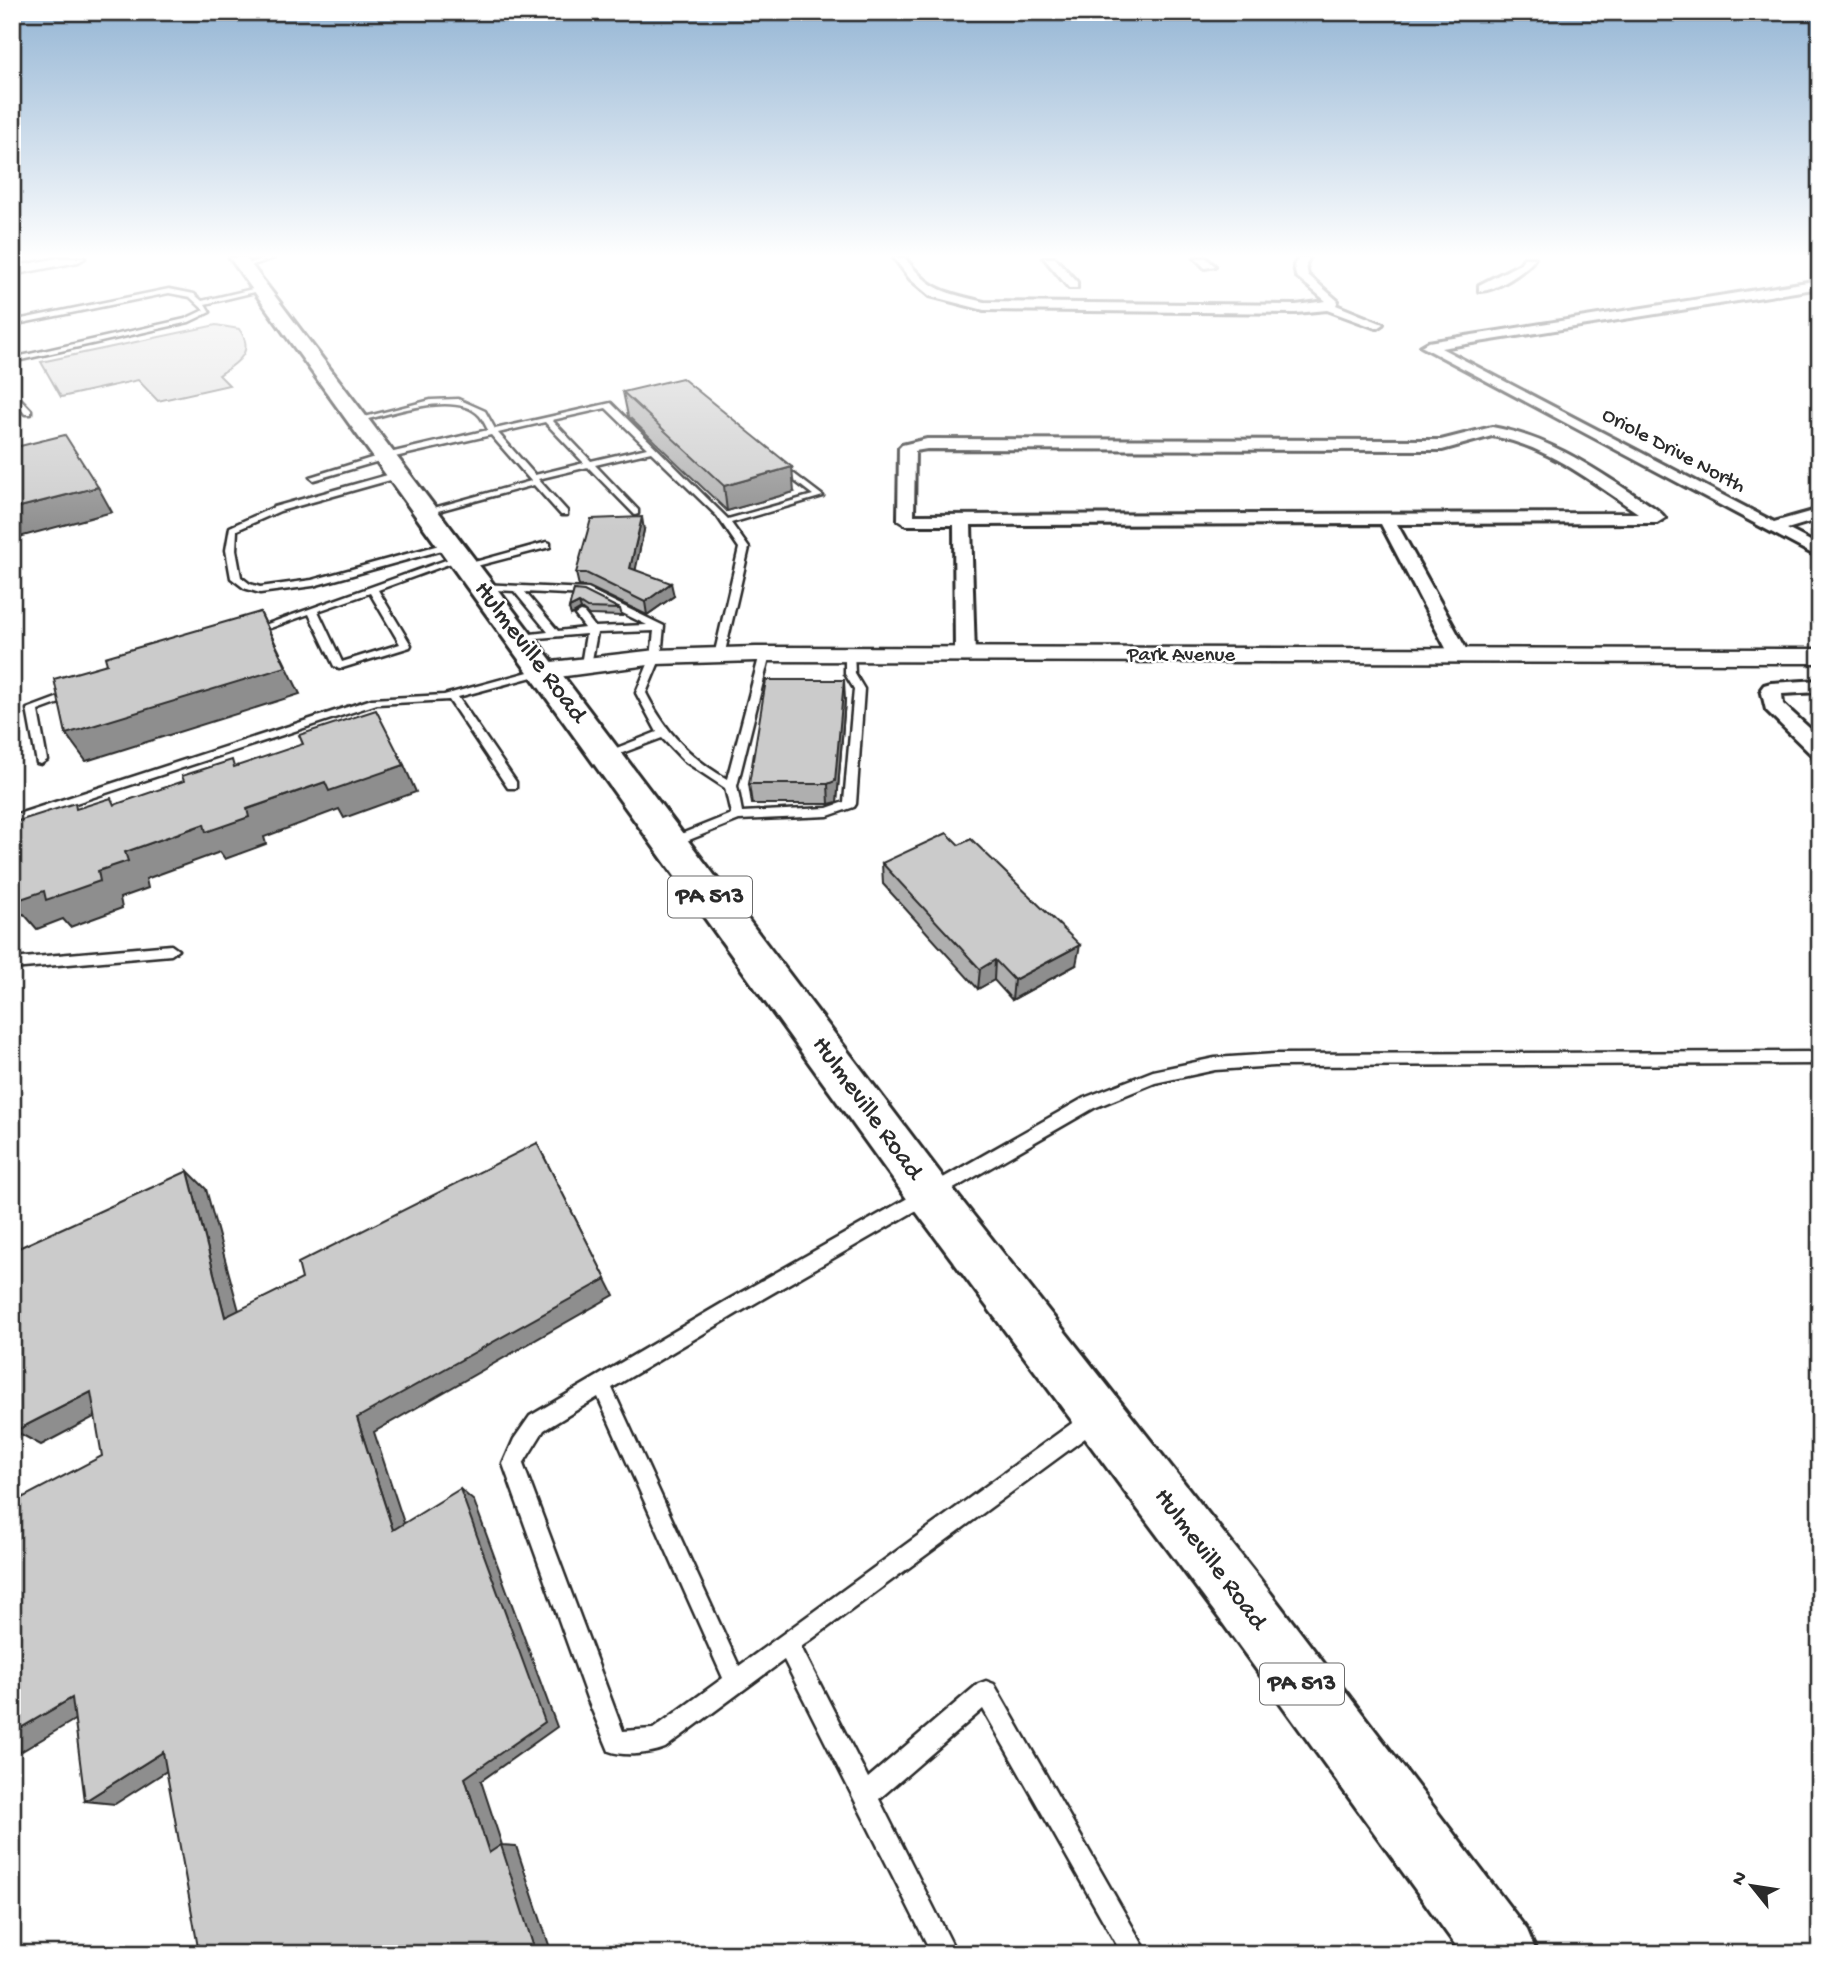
<svg xmlns="http://www.w3.org/2000/svg" width="1832" height="1966" viewBox="0 0 1832 1966" font-family="'Gochi Hand',sans-serif">
<style>
.green{fill:#e0e0e0;stroke:#868686;stroke-width:2}
.lines{fill:none;stroke-linecap:round;stroke-linejoin:round}
.service-casing{stroke:#2b2b2b;stroke-width:5}
.minor-casing{stroke:#2b2b2b;stroke-width:6}
.tertiary-casing{stroke:#2b2b2b;stroke-width:5}
.primary-casing{stroke:#2b2b2b;stroke-width:6}
.service{fill:#fff;fill-rule:evenodd}
.minor{fill:#fff;fill-rule:evenodd}
.tertiary{fill:#fff;fill-rule:evenodd}
.primary{fill:#fff;fill-rule:evenodd}
.wall{fill:#afafaf;stroke:#2b2b2b;stroke-width:2}
.shaded-wall{fill:#8e8e8e;stroke:#2b2b2b;stroke-width:2}
.building{fill:#cbcbcb;stroke:#2b2b2b;stroke-width:2}
.labels{text-anchor:middle;dominant-baseline:central;stroke-width:5;stroke-linejoin:round;paint-order:stroke}
.far-street-label{font-size:21px;fill:#2b2b2b;stroke:#fff}
.shield{fill:#fff;stroke:#6b6b6b;stroke-width:2}
.shield-label{font-size:24px;font-weight:bold;fill:#2b2b2b}
.street-label{font-size:26px;fill:#2b2b2b;stroke:#fff}
</style>
<rect width="100%" height="100%" fill="#fff"/>
<filter id="ink" filterUnits="userSpaceOnUse"><feTurbulence type="fractalNoise" baseFrequency=".0143" numOctaves="2"/><feDisplacementMap in="SourceGraphic" scale="14" xChannelSelector="R" yChannelSelector="G"/><feConvolveMatrix kernelMatrix="1 2 1 2 8 2 1 2 1" color-interpolation-filters="sRGB"/></filter>
<g filter="url(#ink)">
<path class="green" d="M 216,325 L 239,329 C 256,352 237,363 219,375 L 229,385 L 158,401 L 138,380 L 61,397 L 41,362 Z"/>
<g class="lines">
<defs>
<g id="service">
<polygon points="266,258 274,258 244,268 241,266"/>
<polygon points="261,287 263,290 205,304 210,312 189,322 12,362 12,358 185,319 204,310 190,297 169,293 12,325 12,321 169,289 194,294 202,301"/>
<polygon points="12,390 31,410 31,414 25,414 12,397"/>
<path d="M 458,399 L 485,411 L 495,429 L 611,403 L 728,519 L 813,495 L 774,465 L 774,461 L 777,461 L 823,496 L 731,523 L 749,548 L 724,656 L 719,659 L 715,658 L 714,656 L 739,548 L 717,516 L 651,452 L 595,465 L 638,510 L 638,514 L 635,515 L 588,467 L 538,479 L 567,511 L 567,515 L 561,515 L 534,485 L 423,515 L 423,511 L 531,481 L 491,435 L 386,459 L 314,480 L 310,477 L 381,455 L 488,430 C 486,426 483,420 480,416 C 456,389 387,415 357,422 L 353,420 L 431,400 ZM 606,408 L 647,448 L 591,461 L 552,420 ZM 545,422 L 584,463 L 535,475 L 498,433 Z"/>
<polygon points="398,472 401,473 401,477 280,511 237,530 236,550 241,577 250,584 260,587 312,580 450,542 453,543 453,547 313,586 260,593 244,588 231,578 226,550 230,527 274,507"/>
<polygon points="547,542 550,543 550,547 465,569 460,566"/>
<path d="M 457,556 L 465,558 L 378,590 L 411,645 L 410,647 L 339,669 L 334,666 L 309,614 L 254,634 L 245,632 ZM 370,593 L 400,644 L 342,662 L 318,611 Z"/>
<path d="M 481,584 L 588,589 L 664,626 L 661,657 L 646,693 C 665,731 690,758 727,779 L 760,654 L 765,651 L 769,652 L 770,654 L 737,786 L 742,812 L 827,808 L 844,802 L 854,689 L 845,674 L 845,654 L 850,651 L 854,652 L 855,674 L 864,689 L 856,804 L 854,807 L 828,816 L 739,820 L 674,846 L 666,846 L 664,843 L 666,840 L 731,814 L 725,788 L 684,761 L 662,738 L 609,758 L 605,759 L 599,755 L 657,732 L 636,693 L 651,657 L 654,631 L 597,633 L 591,665 L 586,668 L 582,667 L 581,665 L 586,634 L 514,640 L 514,636 L 548,632 L 514,591 L 478,589 L 478,585 ZM 525,592 L 586,595 L 647,625 L 595,627 L 584,613 L 580,612 L 575,615 L 585,628 L 558,631 Z"/>
<polygon points="543,668 548,671 547,673 458,697 516,782 516,788 508,788 449,700 377,704 12,824 12,816 372,699 444,695"/>
<polygon points="75,691 80,694 79,696 38,711 47,760 41,764 37,763 27,709"/>
<polygon points="171,945 178,950 171,955 12,969 12,959"/>
<path d="M 1820,1052 L 1820,1064 L 1275,1066 L 1215,1070 L 1155,1083 L 1094,1108 L 738,1313 L 612,1388 L 739,1666 L 1086,1413 L 1093,1411 L 1100,1413 L 1102,1420 L 1100,1427 L 801,1647 L 868,1778 L 978,1684 L 986,1681 L 994,1684 L 1148,1954 L 1122,1954 L 983,1709 L 879,1799 L 957,1954 L 932,1954 L 784,1660 L 665,1748 C 650,1754 624,1757 609,1751 L 587,1698 L 503,1464 L 514,1439 L 530,1416 L 726,1301 L 1084,1098 L 1153,1071 L 1215,1058 L 1275,1054 ZM 598,1397 L 723,1678 L 653,1729 L 623,1731 L 523,1464 L 544,1430 Z"/>
</g>
<g id="minor">
<path d="M 894,258 L 905,258 C 931,292 945,292 984,302 L 1296,305 L 1326,301 L 1296,276 L 1294,265 L 1299,258 L 1309,258 L 1306,265 L 1308,275 L 1338,301 L 1336,305 L 1383,324 L 1377,328 L 1373,327 L 1327,310 L 1296,313 L 984,310 L 930,296 L 910,279 Z"/>
<polygon points="1044,258 1055,258 1077,282 1077,288 1069,288"/>
<polygon points="1195,258 1206,258 1215,266 1205,268"/>
<path d="M 1524,258 L 1535,258 C 1527,271 1494,292 1479,291 L 1479,285 L 1520,264 Z"/>
<polygon points="1820,280 1820,288 1441,348 1774,522 1820,509 1820,519 1787,529 1820,546 1820,558 1421,346 1428,342"/>
<path d="M 1492,427 C 1544,436 1586,463 1630,492 C 1641,500 1657,507 1665,518 L 1657,523 L 1397,524 L 1470,656 L 1460,662 L 1450,656 L 1381,524 L 971,525 L 975,655 L 965,661 L 958,659 L 955,655 L 954,525 L 906,525 L 898,520 L 899,448 L 902,445 L 927,439 L 1441,440 ZM 1492,436 C 1548,446 1592,482 1638,513 L 914,515 L 915,451 L 927,449 L 1442,450 Z"/>
<polygon points="1820,680 1820,692 1782,694 1783,704 1820,738 1820,757 1812,755 1766,710 1761,689 1764,685 1771,683"/>
</g>
<g id="tertiary">
<polygon points="58,258 85,258 78,262 12,275 12,267"/>
<polygon points="756,647 1820,649 1820,663 756,661 656,664 543,679 534,676 530,671 534,666 543,663 656,650"/>
</g>
<polygon id="primary" points="230,258 246,258 947,1182 1259,1578 1527,1930 1537,1954 1462,1954 1219,1618 915,1210"/>
</defs>
<use href="#service" class="service-casing"/>
<use href="#minor" class="minor-casing"/>
<use href="#tertiary" class="tertiary-casing"/>
<use href="#primary" class="primary-casing"/>
<use href="#service" class="service"/>
<use href="#minor" class="minor"/>
<use href="#tertiary" class="tertiary"/>
<use href="#primary" class="primary"/>
</g>
<g class="wall">
<polygon points="623,392 794,492 727,511 628,416"/>
<polygon points="644,530 635,570 674,596 647,615 589,587 579,586 576,573"/>
<polygon points="574,590 620,609 622,616 589,615 581,609 571,615 569,608"/>
<polygon points="845,700 837,802 829,804 752,804 749,784"/>
<polygon points="882,863 1076,965 1012,1000 994,980 978,989 883,884"/>
</g>
<g class="shaded-wall">
<polygon points="792,467 794,492 727,511 724,486"/>
<polygon points="98,487 112,512 12,539 12,509"/>
<polygon points="642,517 644,530 633,582 630,568"/>
<polygon points="671,583 674,596 647,615 645,602"/>
<polygon points="579,603 581,609 571,615 569,608"/>
<polygon points="260,612 300,694 86,761 66,734"/>
<polygon points="844,680 845,700 837,802 829,804 828,784"/>
<polygon points="404,765 416,792 344,818 339,809 264,837 266,844 225,859 220,852 146,879 148,888 120,898 122,908 70,927 63,919 37,929 24,914 12,918 12,887 125,852 325,782"/>
<polygon points="1080,945 1076,965 1012,1000 1014,980"/>
<polygon points="995,960 994,980 978,989 980,969"/>
<polygon points="537,1143 614,1295 374,1432 410,1541 393,1530 357,1418"/>
<polygon points="188,1171 206,1189 245,1333 225,1317"/>
<polygon points="91,1392 115,1406 41,1445 15,1431"/>
<polygon points="460,1489 474,1501 557,1727 481,1781 502,1845 516,1846 552,1954 536,1954 489,1853 465,1778"/>
<polygon points="72,1698 101,1704 12,1757 12,1733"/>
<polygon points="163,1752 190,1756 115,1804 85,1801"/>
</g>
<g class="building">
<polygon points="682,378 792,467 724,486 623,392"/>
<polygon points="65,435 98,487 12,509 12,448"/>
<polygon points="642,517 630,568 671,583 645,602 586,573 576,573 591,519"/>
<polygon points="574,590 584,591 620,609 587,608 579,603 569,608"/>
<polygon points="260,612 286,667 66,734 54,679 107,664 105,657"/>
<polygon points="766,680 844,680 835,781 828,784 749,784"/>
<polygon points="376,710 404,765 329,791 325,782 247,809 249,817 206,832 204,824 125,852 128,861 98,871 100,881 46,900 44,891 12,902 12,823 75,803 76,809 111,798 114,805 184,781 182,776 232,760 234,767 303,744 299,735"/>
<polygon points="947,833 959,845 971,839 1080,945 1014,980 995,960 980,969 882,863"/>
<polygon points="537,1143 606,1279 357,1418 393,1530 460,1489 545,1722 465,1778 489,1853 501,1845 536,1954 198,1954 199,1953 163,1752 85,1801 72,1698 12,1733 12,1503 102,1456 91,1392 15,1431 12,1412 12,1251 188,1171 225,1317 302,1279 298,1263"/>
</g>
</g>
<linearGradient id="sky" x2="0" y2="1"><stop stop-color="#94b5d4"/><stop offset="0.48" stop-color="#fff"/><stop offset="1" stop-color="#fff" stop-opacity="0"/></linearGradient>
<rect width="1832" height="533" fill="url(#sky)"/>
<g class="labels">
<g class="far-street-label">
<text transform="translate(1673 452) rotate(28)">Oriole Drive North</text>
<text x="1181" y="656">Park Avenue</text>
</g>
<g class="shield">
<rect x="668" y="876.5" width="84" height="41" rx="5"/>
<rect x="1260" y="1663.5" width="84" height="41" rx="5"/>
</g>
<g class="shield-label">
<text x="710" y="897">PA 513</text>
<text x="1302" y="1684">PA 513</text>
</g>
<g class="street-label">
<text transform="translate(529 653) rotate(53)">Hulmeville Road</text>
<text transform="translate(866 1109) rotate(54)">Hulmeville Road</text>
<text transform="translate(1209 1560) rotate(53)">Hulmeville Road</text>
</g>
</g>
<rect width="1832" height="1966" fill="none" stroke="#fff" stroke-width="42"/>
<rect x="21" y="21" width="1790" height="1924" fill="none" stroke="#2b2b2b" stroke-width="2.5" filter="url(#ink)"/>
<g transform="translate(1752 1886) rotate(300)" stroke="#ffffff" stroke-width="5" paint-order="stroke">
<path d="M0-5L12 26L0 18L-12 26Z" fill="#2b2b2b"/>
<text y="-10" font-size="19" font-weight="bold" text-anchor="middle" fill="#2b2b2b">N</text>
</g>
</svg>
